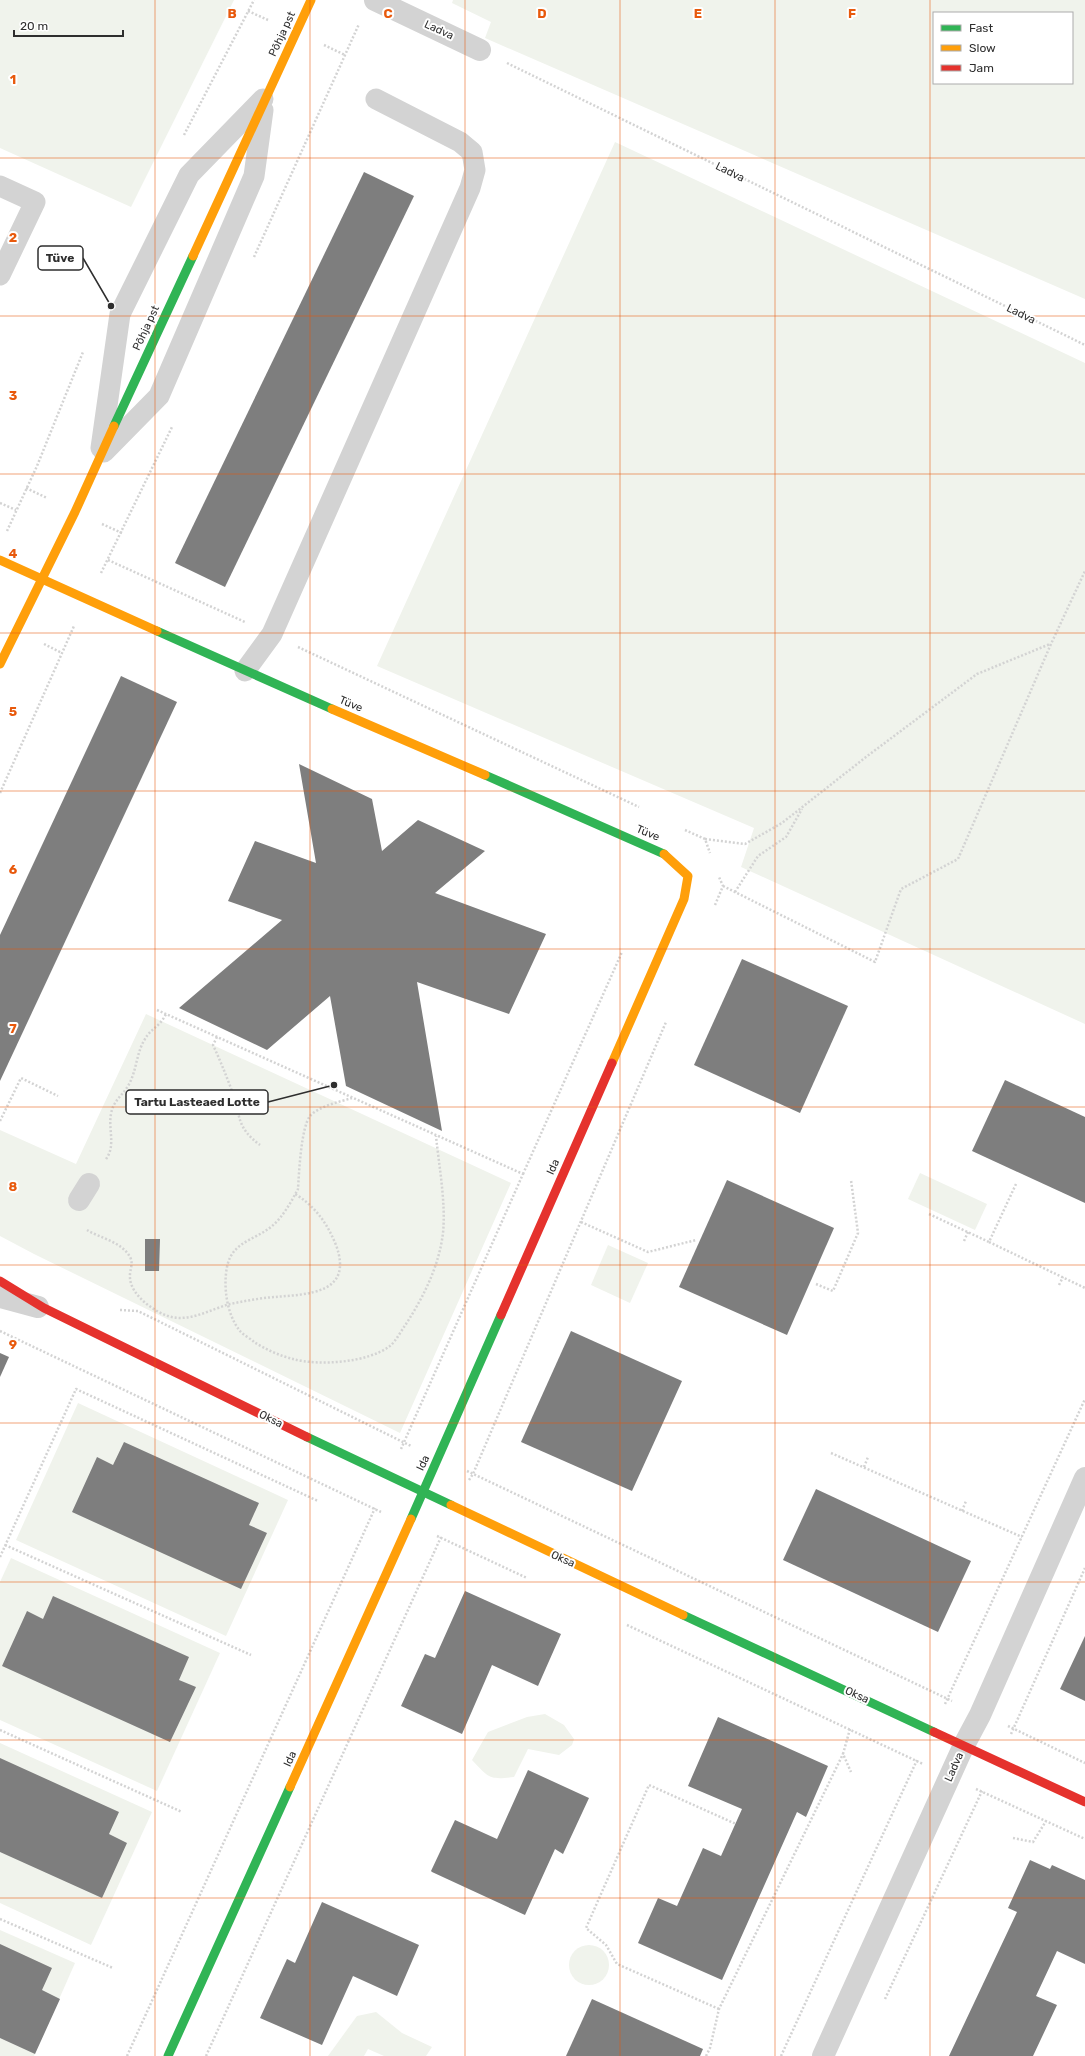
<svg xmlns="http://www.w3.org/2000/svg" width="1085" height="2056" viewBox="0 0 1085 2056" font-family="Rubik,sans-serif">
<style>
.green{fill:#f0f3ec;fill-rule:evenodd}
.building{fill:#7e7e7e}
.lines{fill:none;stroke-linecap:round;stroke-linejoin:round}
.path{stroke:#d3d3d3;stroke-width:2.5;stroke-dasharray:2 2;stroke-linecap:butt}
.lane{stroke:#d3d3d3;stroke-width:21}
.street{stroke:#d3d3d3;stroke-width:22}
.fast{stroke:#30b455;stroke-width:9}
.slow{stroke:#ff9f0a;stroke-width:9}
.jam{stroke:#e5322d;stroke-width:9}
.grid{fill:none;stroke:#e8590c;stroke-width:1;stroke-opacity:0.55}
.labels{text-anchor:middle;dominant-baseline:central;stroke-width:4;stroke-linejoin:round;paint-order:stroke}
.street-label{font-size:11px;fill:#2e2e2e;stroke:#fff}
.grid-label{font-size:13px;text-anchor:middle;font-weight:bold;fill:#e8590c;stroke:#fff;stroke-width:4;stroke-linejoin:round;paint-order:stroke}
.leader{fill:none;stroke:#2e2e2e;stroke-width:1.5}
.callout-dot{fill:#2e2e2e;stroke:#fff;stroke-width:1.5}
.callout{fill:#fff;stroke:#2e2e2e;stroke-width:1.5}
.callout-label{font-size:12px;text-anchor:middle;font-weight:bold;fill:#2e2e2e}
</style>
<rect width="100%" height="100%" fill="#fff"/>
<g class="green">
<polygon points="0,0 234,0 131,207 0,148"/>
<path d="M 453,0 L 1085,0 L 1085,299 L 485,38 L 491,22 L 452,3 ZM 934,13 L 1072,13 L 1072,83 L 934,83 Z"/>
<polygon points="615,142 1085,363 1085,1024 741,867 754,828 377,666"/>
<polygon points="146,1014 511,1183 400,1433 34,1254 0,1236 0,1130 76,1164"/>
<polygon points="920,1173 987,1204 975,1230 908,1199"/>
<polygon points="608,1245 648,1263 630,1303 591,1285"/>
<polygon points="78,1403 288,1500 226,1636 16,1540"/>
<polygon points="11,1558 220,1653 157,1791 0,1720 0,1582"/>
<path d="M 545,1714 L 564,1725 L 574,1739 L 572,1745 L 559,1755 L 528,1749 L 514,1777 C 489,1780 489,1778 472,1760 L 488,1732 L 527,1717 Z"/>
<polygon points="0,1743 152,1812 91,1945 0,1903"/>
<polygon points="0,1930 75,1963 34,2056 0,2056"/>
<circle cx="589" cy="1965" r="20"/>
<polygon points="376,2012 402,2033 432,2047 426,2056 384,2056 368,2049 364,2056 328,2056 357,2016"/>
</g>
<g class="building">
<polygon points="364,172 414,196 225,587 175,563"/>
<polygon points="121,676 177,702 0,1081 0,935"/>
<polygon points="299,764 372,799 382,851 418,820 485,851 435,893 546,934 509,1014 417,982 442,1131 346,1086 330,996 267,1050 179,1008 282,920 228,901 255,841 316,863"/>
<polygon points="742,959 848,1006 800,1113 694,1065"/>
<polygon points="1005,1080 1085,1117 1085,1203 972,1151"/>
<polygon points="727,1180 834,1228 787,1335 679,1287"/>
<polygon points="145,1239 160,1239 159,1271 145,1271"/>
<polygon points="571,1331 682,1381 632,1491 521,1442"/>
<polygon points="0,1353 9,1357 0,1377"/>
<polygon points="124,1442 259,1503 249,1525 267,1533 241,1589 72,1512 97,1457 113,1465"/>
<polygon points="816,1489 971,1561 938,1632 783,1560"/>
<polygon points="465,1591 561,1634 538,1686 492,1665 462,1734 401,1706 425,1654 435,1658"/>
<polygon points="53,1596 189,1657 179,1680 196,1687 170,1742 2,1666 27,1611 43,1619"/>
<polygon points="1085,1636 1085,1701 1060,1689"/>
<polygon points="718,1717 828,1766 806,1817 797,1812 722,1980 638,1943 658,1898 677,1906 703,1848 721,1856 742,1809 688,1786"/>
<polygon points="0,1758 119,1812 109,1834 127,1843 102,1898 0,1852"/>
<polygon points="528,1770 589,1798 563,1854 555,1849 525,1915 432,1872 431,1871 455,1820 497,1839"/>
<polygon points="1030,1860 1050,1869 1052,1865 1085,1880 1085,1964 1057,1951 1036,1996 1057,2005 1033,2056 949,2056 1017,1912 1008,1908"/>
<polygon points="322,1902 419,1945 397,1996 353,1976 322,2045 260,2018 287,1959 295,1963"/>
<polygon points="0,1944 52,1968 42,1990 60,1999 35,2054 0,2038"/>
<polygon points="592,1999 703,2049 700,2056 566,2056"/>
</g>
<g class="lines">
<g class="path">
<polyline points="248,11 268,20"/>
<polyline points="324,45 345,55"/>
<polyline points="507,63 1085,345"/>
<polyline points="184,135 254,0"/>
<polyline points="254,257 359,24"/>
<polyline points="26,488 47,498"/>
<polyline points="0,503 16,510"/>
<polyline points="102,524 122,533"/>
<polyline points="7,531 37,466 83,352"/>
<polyline points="108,560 245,622"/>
<polyline points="101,573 172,427"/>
<polyline points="44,644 62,653"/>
<polyline points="298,647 639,807"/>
<polyline points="0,793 74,626"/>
<polyline points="685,830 705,839 710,853"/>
<polyline points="705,839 745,844 782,823 866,757 977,674 1050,644"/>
<polyline points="723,886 875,962 901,889 958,859 1051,644 1085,571"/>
<polyline points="735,892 758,856 786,837 802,809"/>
<polyline points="715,905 723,886 719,877"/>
<polyline points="157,1010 523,1174 401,1449"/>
<path d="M 217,1037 L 213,1045 C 220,1060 226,1075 232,1091 C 241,1117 236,1127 260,1145"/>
<path d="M 352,1098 C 339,1102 319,1106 310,1116 C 301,1128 299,1173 298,1189 C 291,1202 283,1217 272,1226 C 256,1240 232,1241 227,1267 C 223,1287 227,1315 240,1331 C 243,1335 250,1338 254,1342 C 265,1349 280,1356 293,1359 C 319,1366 367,1363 390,1346 C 396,1341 401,1331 406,1324 C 424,1296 439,1266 443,1233 C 446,1203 439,1166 436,1136"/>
<polyline points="0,1121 21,1078 58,1096"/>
<path d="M 106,1159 C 116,1146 108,1129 111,1114 C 113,1101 122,1096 128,1086 C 137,1071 136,1053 145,1039 C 151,1028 159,1028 166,1014"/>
<polyline points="523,1174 622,952"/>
<polyline points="1016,1184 989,1242 1085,1288"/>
<polyline points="929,1214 989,1242"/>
<polyline points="581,1222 648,1252 696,1240"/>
<path d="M 87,1230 C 100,1238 122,1242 130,1257 C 134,1264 129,1271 130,1278 C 131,1295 153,1311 168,1316 C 189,1323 211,1309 230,1304 C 245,1301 260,1298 275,1297 C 308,1294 354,1294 336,1245 C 327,1223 315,1206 295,1194"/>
<polyline points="964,1241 968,1232"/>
<polyline points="816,1284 833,1291 858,1233 851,1180"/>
<polyline points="1059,1285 1063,1277"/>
<polyline points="120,1310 138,1311 411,1446"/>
<polyline points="0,1331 381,1512"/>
<polyline points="831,1453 1022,1537"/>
<polyline points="864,1467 868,1457"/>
<polyline points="467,1471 952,1701"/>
<polyline points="469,1480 473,1474 666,1022"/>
<polyline points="962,1511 966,1501"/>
<polyline points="437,1536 527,1578"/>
<polyline points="5,1545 251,1655"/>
<polyline points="0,1557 76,1389 318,1501"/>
<polyline points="627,1625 923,1764"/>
<polyline points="945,1704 1085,1399"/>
<polyline points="1008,1726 1085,1763"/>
<polyline points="850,1729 843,1754 851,1772"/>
<polyline points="0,1730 182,1812"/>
<polyline points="1011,1734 1085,1568"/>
<polyline points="976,1789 1085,1839"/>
<polyline points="1013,1838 1033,1842 1046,1821"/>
<polyline points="0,1919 113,1968"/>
<polyline points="885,1999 982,1791"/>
<polyline points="719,2009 617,1964 606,1945 586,1928 649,1785 736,1824"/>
<polyline points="127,2056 375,1508"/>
<polyline points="206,2056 441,1537"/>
<polyline points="706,2056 710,2048 719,2009 843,1754"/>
<polyline points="781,2056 917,1760"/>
</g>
<g class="lane">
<polyline points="0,186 35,202 0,275"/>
<polyline points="101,448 120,314 189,175 263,99"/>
<polyline points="104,452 159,396 254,176 263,110"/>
<polyline points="245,671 272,634 470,188 475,170 472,152 460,142 376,99"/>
</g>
<g class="street">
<polyline points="375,0 480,50"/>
<polyline points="79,1200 89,1184"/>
<polyline points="0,1297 38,1307"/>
<polyline points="823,2056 964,1745 980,1715 1085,1478"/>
</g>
<g class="fast">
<polyline points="114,426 193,256"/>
<polyline points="157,631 332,709"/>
<polyline points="485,775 664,854"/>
<polyline points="307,1437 451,1505"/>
<polyline points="411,1519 501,1315"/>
<polyline points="683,1615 934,1732"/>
<polyline points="168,2056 290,1787"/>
</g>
<g class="slow">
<polyline points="193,256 311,0"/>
<polyline points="0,560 157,631"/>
<polyline points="0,664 75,512 114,426"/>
<polyline points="332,709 485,775"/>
<polyline points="612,1063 684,899 688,876 664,854"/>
<polyline points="451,1505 683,1615"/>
<polyline points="290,1787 411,1519"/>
</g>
<g class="jam">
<polyline points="0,1281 44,1308 307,1437"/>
<polyline points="501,1315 612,1063"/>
<polyline points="934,1732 1085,1802"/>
</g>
</g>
<path class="grid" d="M 155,0 L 155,2056M 310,0 L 310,2056M 465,0 L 465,2056M 620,0 L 620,2056M 775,0 L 775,2056M 930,0 L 930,2056M 0,158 L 1085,158M 0,316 L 1085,316M 0,474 L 1085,474M 0,633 L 1085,633M 0,791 L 1085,791M 0,949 L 1085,949M 0,1107 L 1085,1107M 0,1265 L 1085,1265M 0,1423 L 1085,1423M 0,1582 L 1085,1582M 0,1740 L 1085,1740M 0,1898 L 1085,1898"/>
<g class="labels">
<g class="street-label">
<text transform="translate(439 30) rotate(25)">Ladva</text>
<text transform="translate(282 34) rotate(-65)">Põhja pst</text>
<text transform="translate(730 172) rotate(26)">Ladva</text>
<text transform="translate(1021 314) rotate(26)">Ladva</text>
<text transform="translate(146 328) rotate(-65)">Põhja pst</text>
<text transform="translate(351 704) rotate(23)">Tüve</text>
<text transform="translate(648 833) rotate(23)">Tüve</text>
<text transform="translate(553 1167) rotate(-66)">Ida</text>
<text transform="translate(271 1419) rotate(26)">Oksa</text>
<text transform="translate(423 1463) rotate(-65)">Ida</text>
<text transform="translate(563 1559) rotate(24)">Oksa</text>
<text transform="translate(857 1695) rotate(25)">Oksa</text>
<text transform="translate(290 1759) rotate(-66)">Ida</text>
<text transform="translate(954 1767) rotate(-66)">Ladva</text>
</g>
</g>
<g class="grid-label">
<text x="232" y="18">B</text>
<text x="388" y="18">C</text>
<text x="542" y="18">D</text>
<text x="698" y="18">E</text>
<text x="852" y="18">F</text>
<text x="13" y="84">1</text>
<text x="13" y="242">2</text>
<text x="13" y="400">3</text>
<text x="13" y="558">4</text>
<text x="13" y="716">5</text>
<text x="13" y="874">6</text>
<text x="13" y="1033">7</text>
<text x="13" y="1191">8</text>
<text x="13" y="1349">9</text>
</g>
<path class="leader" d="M111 306L83 258M334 1085L268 1102"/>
<g class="callout-dot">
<circle cx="111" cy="306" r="4"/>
<circle cx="334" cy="1085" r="4"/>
</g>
<g class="callout">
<rect x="38" y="246" width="45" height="24" rx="4"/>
<rect x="126" y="1090" width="142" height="24" rx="4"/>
</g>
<g class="callout-label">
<text x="60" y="262">Tüve</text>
<text x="197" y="1106">Tartu Lasteaed Lotte</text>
</g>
<rect x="933" y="12" width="140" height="72" fill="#ffffff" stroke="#ababab"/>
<rect x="941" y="25" width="20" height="6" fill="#30b455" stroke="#ababab"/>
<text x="969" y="32" font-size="12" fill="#2e2e2e">Fast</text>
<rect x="941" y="45" width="20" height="6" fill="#ff9f0a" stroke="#ababab"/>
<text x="969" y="52" font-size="12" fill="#2e2e2e">Slow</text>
<rect x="941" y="65" width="20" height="6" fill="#e5322d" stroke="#ababab"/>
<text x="969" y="72" font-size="12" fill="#2e2e2e">Jam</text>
<path d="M14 30v6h109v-6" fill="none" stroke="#2e2e2e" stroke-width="2"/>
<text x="20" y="30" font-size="12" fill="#2e2e2e" stroke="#ffffff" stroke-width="3" paint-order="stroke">20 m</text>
</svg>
